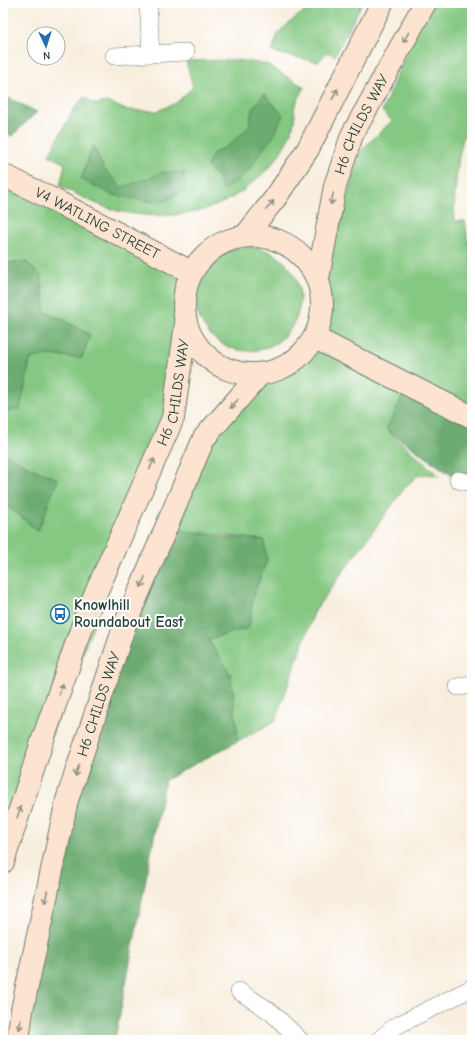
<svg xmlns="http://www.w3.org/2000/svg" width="475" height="1043" viewBox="0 0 475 1043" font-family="'Comic Neue',sans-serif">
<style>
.green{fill:#85c882;stroke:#52825b}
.forest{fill:#6cac70;stroke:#467452}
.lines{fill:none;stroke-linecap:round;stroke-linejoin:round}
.street-casing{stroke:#6b7b70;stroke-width:18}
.secondary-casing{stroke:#6b7b70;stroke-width:24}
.street{stroke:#fff;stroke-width:17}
.secondary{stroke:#fde4d1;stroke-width:22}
.oneway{stroke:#8e9082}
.labels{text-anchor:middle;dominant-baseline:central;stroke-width:4;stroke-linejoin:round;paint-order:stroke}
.street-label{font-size:15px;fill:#1f3d34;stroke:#fff}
.poi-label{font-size:15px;font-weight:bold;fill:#1f3d34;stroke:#fff;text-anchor:start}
</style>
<rect width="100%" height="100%" fill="#fff"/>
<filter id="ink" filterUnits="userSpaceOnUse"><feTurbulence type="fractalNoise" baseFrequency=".025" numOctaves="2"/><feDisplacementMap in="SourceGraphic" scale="8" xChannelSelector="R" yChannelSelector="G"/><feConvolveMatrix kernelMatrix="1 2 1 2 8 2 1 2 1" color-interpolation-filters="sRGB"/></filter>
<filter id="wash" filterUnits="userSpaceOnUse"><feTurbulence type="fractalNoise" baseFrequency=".012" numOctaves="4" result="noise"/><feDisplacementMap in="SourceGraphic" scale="16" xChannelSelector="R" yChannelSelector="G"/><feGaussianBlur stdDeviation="0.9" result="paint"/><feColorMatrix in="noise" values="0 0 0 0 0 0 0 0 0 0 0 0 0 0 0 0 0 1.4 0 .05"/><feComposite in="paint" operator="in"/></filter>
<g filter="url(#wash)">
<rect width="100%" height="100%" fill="#f8eede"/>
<g class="green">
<polygon points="317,3 362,3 335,56 327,52 318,62 272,52 278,33 295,18"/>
<path d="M 427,3 L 472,3 L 472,111 C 457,149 455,181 454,221 L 465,221 L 472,268 L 472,417 L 395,415 L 386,429 L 439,476 L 426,474 L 417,476 L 406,486 L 315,610 L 275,721 L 238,741 L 231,675 L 208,639 L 249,627 L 253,596 L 267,560 L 264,540 L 180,530 L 170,517 L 204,438 L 260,374 L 277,370 L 300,356 L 315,338 L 320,324 L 323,297 L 318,278 L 342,217 L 359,152 L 392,121 L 382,111 Z"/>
<path d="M 236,60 L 266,64 L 304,87 L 294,108 C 298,123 287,142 279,155 C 273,164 266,171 258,178 C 221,214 172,221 122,212 C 102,208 78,195 60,186 L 65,164 L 49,155 L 73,110 L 84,97 L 95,104 L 108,102 L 126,110 L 157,111 L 176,103 L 193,87 L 186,61 Z"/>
<polygon points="3,175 191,272 185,286 183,302 186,324 173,418 3,862 3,502 38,531 57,479 33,469 3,453 3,413 25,390 30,359 47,355 82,358 90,335 64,320 45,312 41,276 27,262 3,263"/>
<circle cx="248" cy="299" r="52"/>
</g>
<g class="forest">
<polygon points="264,94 283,115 273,137 260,153 248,172 223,191 219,179 207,167 213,153 228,146 249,127 252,109"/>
<polygon points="3,95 37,112 12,136 3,132"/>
<polygon points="93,146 104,169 122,187 149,178 162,172 185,173 185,191 160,203 112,195 81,179"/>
<polygon points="26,262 41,276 45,312 64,320 90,335 82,358 48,355 30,359 20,409 3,413 3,263"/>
<polygon points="408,385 472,417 472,483 458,480 386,429"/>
<polygon points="3,453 33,469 58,479 38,531 3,502"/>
<polygon points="180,530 223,537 264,540 267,560 253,596 249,628 208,639 231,675 238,741 165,780 115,1040 18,1040 67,800 158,546"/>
</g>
</g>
<g filter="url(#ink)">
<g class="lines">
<defs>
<g id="street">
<polyline points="148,3 151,53"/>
<polyline points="114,56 186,52"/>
<polyline points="458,480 472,483"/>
<polyline points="458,687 472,685"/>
<polyline points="239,991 271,1012 300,1040"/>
<polyline points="379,1040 394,1027 472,988"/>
</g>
<g id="secondary">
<path id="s1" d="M 3,175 L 50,198 L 191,272"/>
<polyline points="246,235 276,197 308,149 382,3"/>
<circle cx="253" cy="305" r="69"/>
<path id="s2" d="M 318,278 L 335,186 L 352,135 L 425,3"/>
<polyline points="315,338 472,417"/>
<path id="s3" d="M 3,862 L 42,742 L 87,613 L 173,418 L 186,324"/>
<path id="s4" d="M 18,1040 L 22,1010 L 67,800 L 124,627 L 204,438 L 260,374"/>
</g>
</defs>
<use href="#street" class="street-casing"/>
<use href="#secondary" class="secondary-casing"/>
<use href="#street" class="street"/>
<use href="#secondary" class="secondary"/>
</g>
<defs><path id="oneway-shaft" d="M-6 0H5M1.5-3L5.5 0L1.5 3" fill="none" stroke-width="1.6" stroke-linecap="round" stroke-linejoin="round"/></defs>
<g class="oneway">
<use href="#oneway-shaft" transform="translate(406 37) rotate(120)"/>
<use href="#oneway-shaft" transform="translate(335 94) rotate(-63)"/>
<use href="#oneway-shaft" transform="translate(332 199) rotate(102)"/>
<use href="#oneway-shaft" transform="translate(270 205) rotate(-51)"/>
<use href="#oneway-shaft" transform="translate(234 404) rotate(131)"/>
<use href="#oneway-shaft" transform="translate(152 464) rotate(-66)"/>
<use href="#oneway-shaft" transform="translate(143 582) rotate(112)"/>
<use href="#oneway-shaft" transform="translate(61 689) rotate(-71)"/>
<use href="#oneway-shaft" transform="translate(77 771) rotate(108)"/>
<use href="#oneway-shaft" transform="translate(19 812) rotate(-72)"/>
<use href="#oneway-shaft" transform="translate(46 897) rotate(102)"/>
<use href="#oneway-shaft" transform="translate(20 1024) rotate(98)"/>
</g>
</g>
<defs>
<symbol id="bus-ring" viewBox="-11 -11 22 22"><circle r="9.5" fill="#fff" stroke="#1f6fb2" stroke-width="1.5"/><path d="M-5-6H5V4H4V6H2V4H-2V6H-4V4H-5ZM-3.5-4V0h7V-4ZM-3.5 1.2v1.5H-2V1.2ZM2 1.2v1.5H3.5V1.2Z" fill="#1f6fb2"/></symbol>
</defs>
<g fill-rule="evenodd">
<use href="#bus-ring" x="49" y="603" width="22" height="22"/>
</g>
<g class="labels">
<g class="street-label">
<text stroke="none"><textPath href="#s2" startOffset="161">H6 CHILDS WAY</textPath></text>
<text stroke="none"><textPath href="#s1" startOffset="106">V4 WATLING STREET</textPath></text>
<text stroke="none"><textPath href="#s3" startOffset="501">H6 CHILDS WAY</textPath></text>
<text stroke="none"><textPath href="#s4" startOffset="346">H6 CHILDS WAY</textPath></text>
</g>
<g class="poi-label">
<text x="74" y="605">Knowlhill<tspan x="74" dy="17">Roundabout East</tspan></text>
</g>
</g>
<rect width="475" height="1043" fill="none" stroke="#fff" stroke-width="16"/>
<g transform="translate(46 46) rotate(176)"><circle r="19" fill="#ffffff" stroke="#a5b1ae"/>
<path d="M0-3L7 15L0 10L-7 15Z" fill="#1f6fb2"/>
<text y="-6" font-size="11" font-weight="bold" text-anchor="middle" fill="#1f3d34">N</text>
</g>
</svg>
